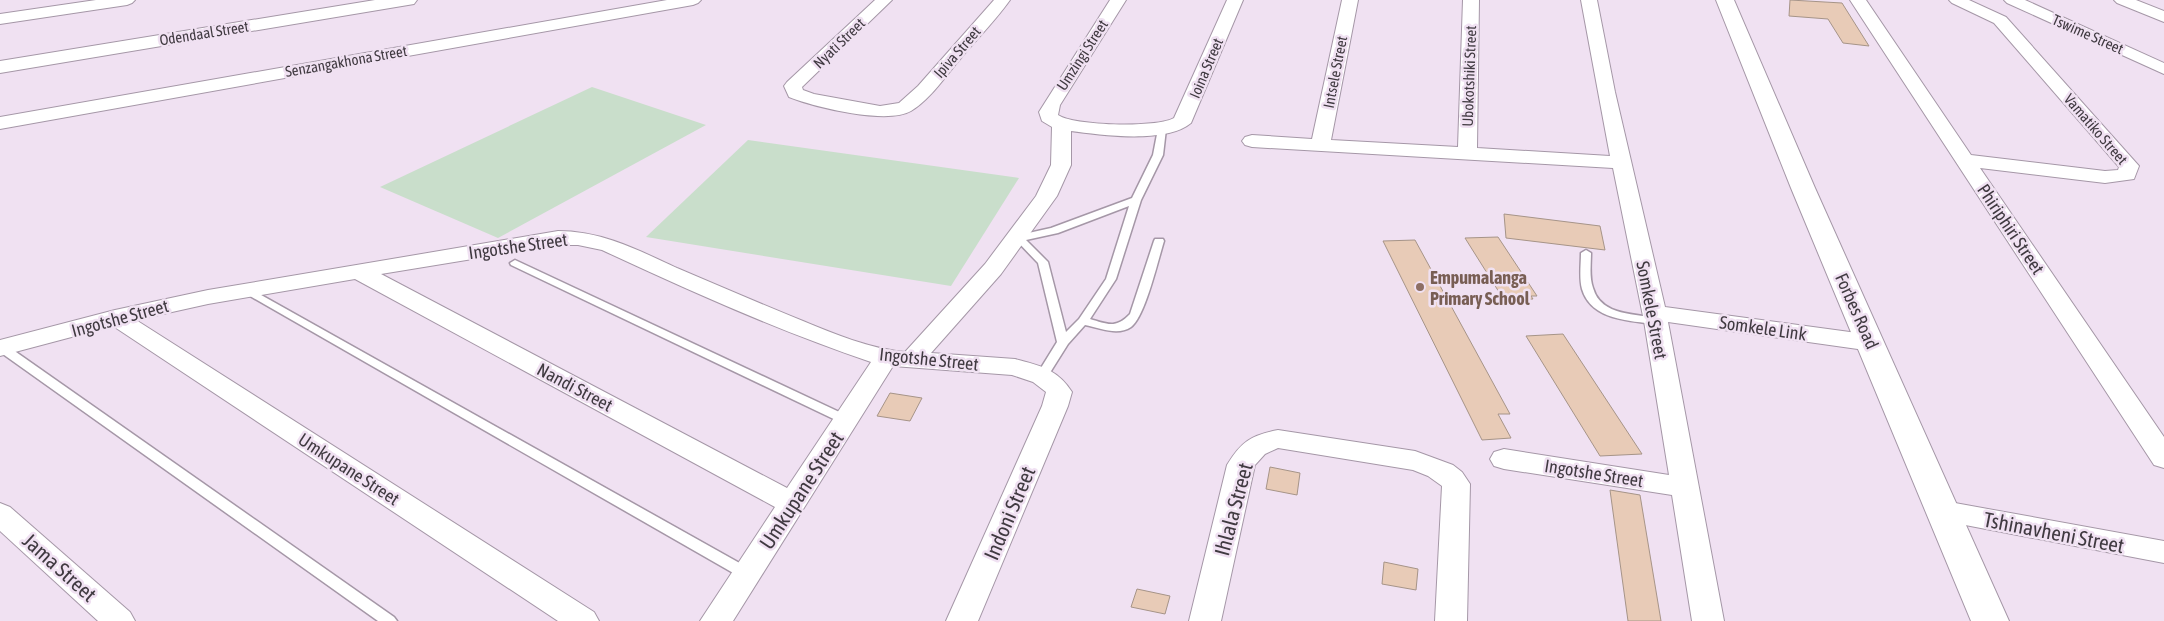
<svg xmlns="http://www.w3.org/2000/svg" width="2164" height="621" viewBox="0 0 2164 621" font-family="'Asap Condensed',sans-serif">
<style>
.green{fill:#c9decb}
.building{fill:#e8cbb7;stroke:#a69488}
.lines{fill:none;stroke-linecap:round;stroke-linejoin:round}
.lane-casing{stroke:#a597a7;stroke-width:3}
.street-casing{stroke:#a597a7;stroke-width:2}
.secondary-casing{stroke:#a597a7;stroke-width:2}
.lane{fill:#fff;fill-rule:evenodd}
.street{fill:#fff;fill-rule:evenodd}
.secondary{fill:#fff;fill-rule:evenodd}
.education-dot{fill:#8d6e63;stroke:#f0e1f2;stroke-width:2}
.labels{text-anchor:middle;dominant-baseline:central;stroke-width:5;stroke-linejoin:round;paint-order:stroke}
.far-street-label{font-size:15px;fill:#403a41;stroke:#f0e1f2}
.street-label{font-size:18px;fill:#403a41;stroke:#f0e1f2}
.education-label{font-size:18px;font-weight:bold;fill:#785e54;stroke:#f0e1f2;text-anchor:start}
.near-street-label{font-size:21px;fill:#403a41;stroke:#f0e1f2}
</style>
<rect width="100%" height="100%" fill="#f0e1f2"/>
<g class="green">
<polygon points="592,87 706,125 498,238 380,187"/>
<polygon points="748,140 1019,178 951,286 646,237"/>
</g>
<g class="building">
<polygon points="1790,0 1842,3 1869,46 1843,43 1828,19 1789,16"/>
<polygon points="1504,214 1600,226 1605,250 1506,238"/>
<polygon points="1498,237 1537,296 1531,296 1533,299 1504,300 1465,238"/>
<polygon points="1415,240 1510,414 1498,414 1511,438 1482,440 1383,241"/>
<polygon points="1563,334 1642,454 1600,456 1526,336"/>
<polygon points="890,393 922,398 910,421 877,416"/>
<polygon points="1270,467 1300,473 1297,495 1266,489"/>
<polygon points="1610,490 1640,495 1661,621 1628,621"/>
<polygon points="1384,562 1418,569 1416,590 1382,584"/>
<polygon points="1137,589 1170,596 1165,614 1131,607"/>
</g>
<g class="lines">
<defs>
<g id="lane">
<path d="M 1162,126 L 1166,129 L 1163,155 L 1141,200 L 1116,279 L 1090,319 C 1107,324 1116,329 1130,314 L 1154,241 L 1155,239 L 1163,239 L 1164,241 C 1158,260 1145,317 1131,327 C 1118,336 1099,328 1085,325 L 1068,344 L 1046,379 L 1038,379 L 1036,376 L 1057,342 L 1038,263 L 1014,238 L 1015,236 L 1051,228 L 1132,198 L 1153,155 L 1158,129 ZM 1129,206 L 1106,279 L 1079,319 L 1066,332 L 1048,262 L 1026,240 L 1058,233 Z"/>
<path d="M 1586,250 L 1591,253 C 1591,264 1589,277 1593,288 C 1601,317 1637,313 1660,319 L 1662,321 L 1660,323 L 1656,324 C 1630,321 1591,320 1582,289 C 1579,278 1581,264 1581,253 Z"/>
<polygon points="515,260 850,417 852,420 850,423 842,423 511,265 510,263"/>
<polygon points="247,287 752,570 754,574 752,578 747,580 742,578 243,292 242,290"/>
<polygon points="0,345 6,345 394,617 397,621 378,621 0,352"/>
</g>
<g id="street">
<polygon points="96,0 135,0 132,3 127,5 0,24 0,14"/>
<polygon points="667,0 701,0 698,3 693,5 0,129 0,117"/>
<path d="M 875,0 L 892,0 L 802,87 L 803,90 L 814,94 L 880,106 L 899,103 L 918,86 L 994,0 L 1010,0 C 995,21 977,39 961,58 C 946,75 931,99 911,111 C 887,125 814,107 789,97 L 784,86 L 787,82 Z"/>
<path d="M 1110,0 L 1126,0 L 1060,105 L 1058,115 C 1074,126 1157,128 1174,118 L 1227,0 L 1243,0 L 1191,123 C 1166,144 1101,135 1071,131 L 1071,165 L 1057,196 L 1001,274 L 931,353 L 1015,359 C 1041,366 1057,369 1072,392 L 1068,406 L 978,621 L 946,621 L 1042,406 L 1046,392 L 1033,382 L 1012,375 L 893,366 L 733,621 L 700,621 L 775,507 L 355,279 L 208,304 L 136,320 L 594,612 L 599,621 L 558,621 L 113,326 L 0,356 L 0,340 L 115,310 L 208,290 L 558,231 C 602,231 638,250 677,268 C 719,286 761,304 803,321 C 835,334 870,349 905,352 L 985,264 L 1036,196 L 1051,165 L 1052,127 L 1042,121 L 1039,112 ZM 558,245 L 578,245 L 602,250 C 690,291 779,331 871,362 L 787,488 L 381,274 Z"/>
<polygon points="1342,0 1358,0 1331,140 1458,147 1463,0 1479,0 1477,148 1610,156 1581,0 1597,0 1615,92 1665,307 1872,335 1881,338 1884,343 1881,348 1872,351 1668,322 1724,621 1692,621 1672,495 1504,469 1494,466 1490,459 1494,452 1504,449 1669,475 1644,321 1613,168 1252,147 1245,145 1242,141 1245,137 1252,135 1312,139"/>
<polygon points="1850,0 1866,0 1971,155 2105,171 2118,170 2119,167 1994,23 1952,3 1949,0 1969,0 2006,17 2139,166 2134,179 2105,183 1980,168 2164,437 2164,468 2154,465"/>
<polygon points="2004,0 2025,0 2164,63 2164,74 2007,3"/>
<polygon points="2114,0 2136,0 2164,11 2164,22 2117,3"/>
<path d="M 1278,430 L 1415,451 L 1453,465 L 1462,472 L 1470,484 L 1467,621 L 1435,621 L 1442,486 L 1428,476 L 1413,470 L 1278,448 L 1265,454 L 1255,465 L 1221,621 L 1189,621 L 1227,465 C 1241,442 1251,435 1278,430 Z"/>
<polygon points="1944,501 2164,541 2164,563 1934,519 1929,512 1934,505"/>
<polygon points="0,503 10,507 130,612 135,621 98,621 0,531"/>
</g>
<g id="secondary">
<polygon points="375,0 417,0 414,4 0,73 0,61"/>
<polygon points="1716,0 1734,0 1815,188 2009,621 1971,621 1791,188"/>
</g>
</defs>
<use href="#lane" class="lane-casing"/>
<use href="#street" class="street-casing"/>
<use href="#secondary" class="secondary-casing"/>
<use href="#lane" class="lane"/>
<use href="#street" class="street"/>
<use href="#secondary" class="secondary"/>
</g>
<circle class="education-dot" cx="1420" cy="287" r="5"/>
<g class="labels">
<g class="far-street-label">
<text transform="translate(204 33) rotate(-9)">Odendaal Street</text>
<text transform="translate(2088 34) rotate(24)">Tswime Street</text>
<text transform="translate(839 43) rotate(-44)">Nyati Street</text>
<text transform="translate(957 52) rotate(-49)">Ipiva Street</text>
<text transform="translate(1082 55) rotate(-57)">Umzingi Street</text>
<text transform="translate(346 61) rotate(-10)">Senzangakhona Street</text>
<text transform="translate(1206 68) rotate(-67)">Ioina Street</text>
<text transform="translate(1335 72) rotate(-79)">Intsele Street</text>
<text transform="translate(1469 76) rotate(-88)">Ubokotshiki Street</text>
<text transform="translate(2096 129) rotate(49)">Vamatiko Street</text>
</g>
<g class="street-label">
<text transform="translate(2011 229) rotate(56)">Phiriphiri Street</text>
<text transform="translate(518 246) rotate(-8)">Ingotshe Street</text>
<text transform="translate(1652 310) rotate(79)">Somkele Street</text>
<text transform="translate(1857 311) rotate(66)">Forbes Road</text>
<text transform="translate(120 318) rotate(-15)">Ingotshe Street</text>
<text transform="translate(1763 328) rotate(8)">Somkele Link</text>
<text transform="translate(929 359) rotate(6)">Ingotshe Street</text>
<text transform="translate(575 387) rotate(28)">Nandi Street</text>
<text transform="translate(349 469) rotate(33)">Umkupane Street</text>
<text transform="translate(1594 473) rotate(9)">Ingotshe Street</text>
</g>
<g class="education-label">
<text x="1430" y="277">Empumalanga<tspan x="1430" dy="21">Primary School</tspan></text>
</g>
<g class="near-street-label">
<text transform="translate(801 490) rotate(-57)">Umkupane Street</text>
<text transform="translate(1233 509) rotate(-75)">Ihlala Street</text>
<text transform="translate(1009 513) rotate(-67)">Indoni Street</text>
<text transform="translate(2054 532) rotate(11)">Tshinavheni Street</text>
<text transform="translate(60 567) rotate(42)">Jama Street</text>
</g>
</g>
</svg>
